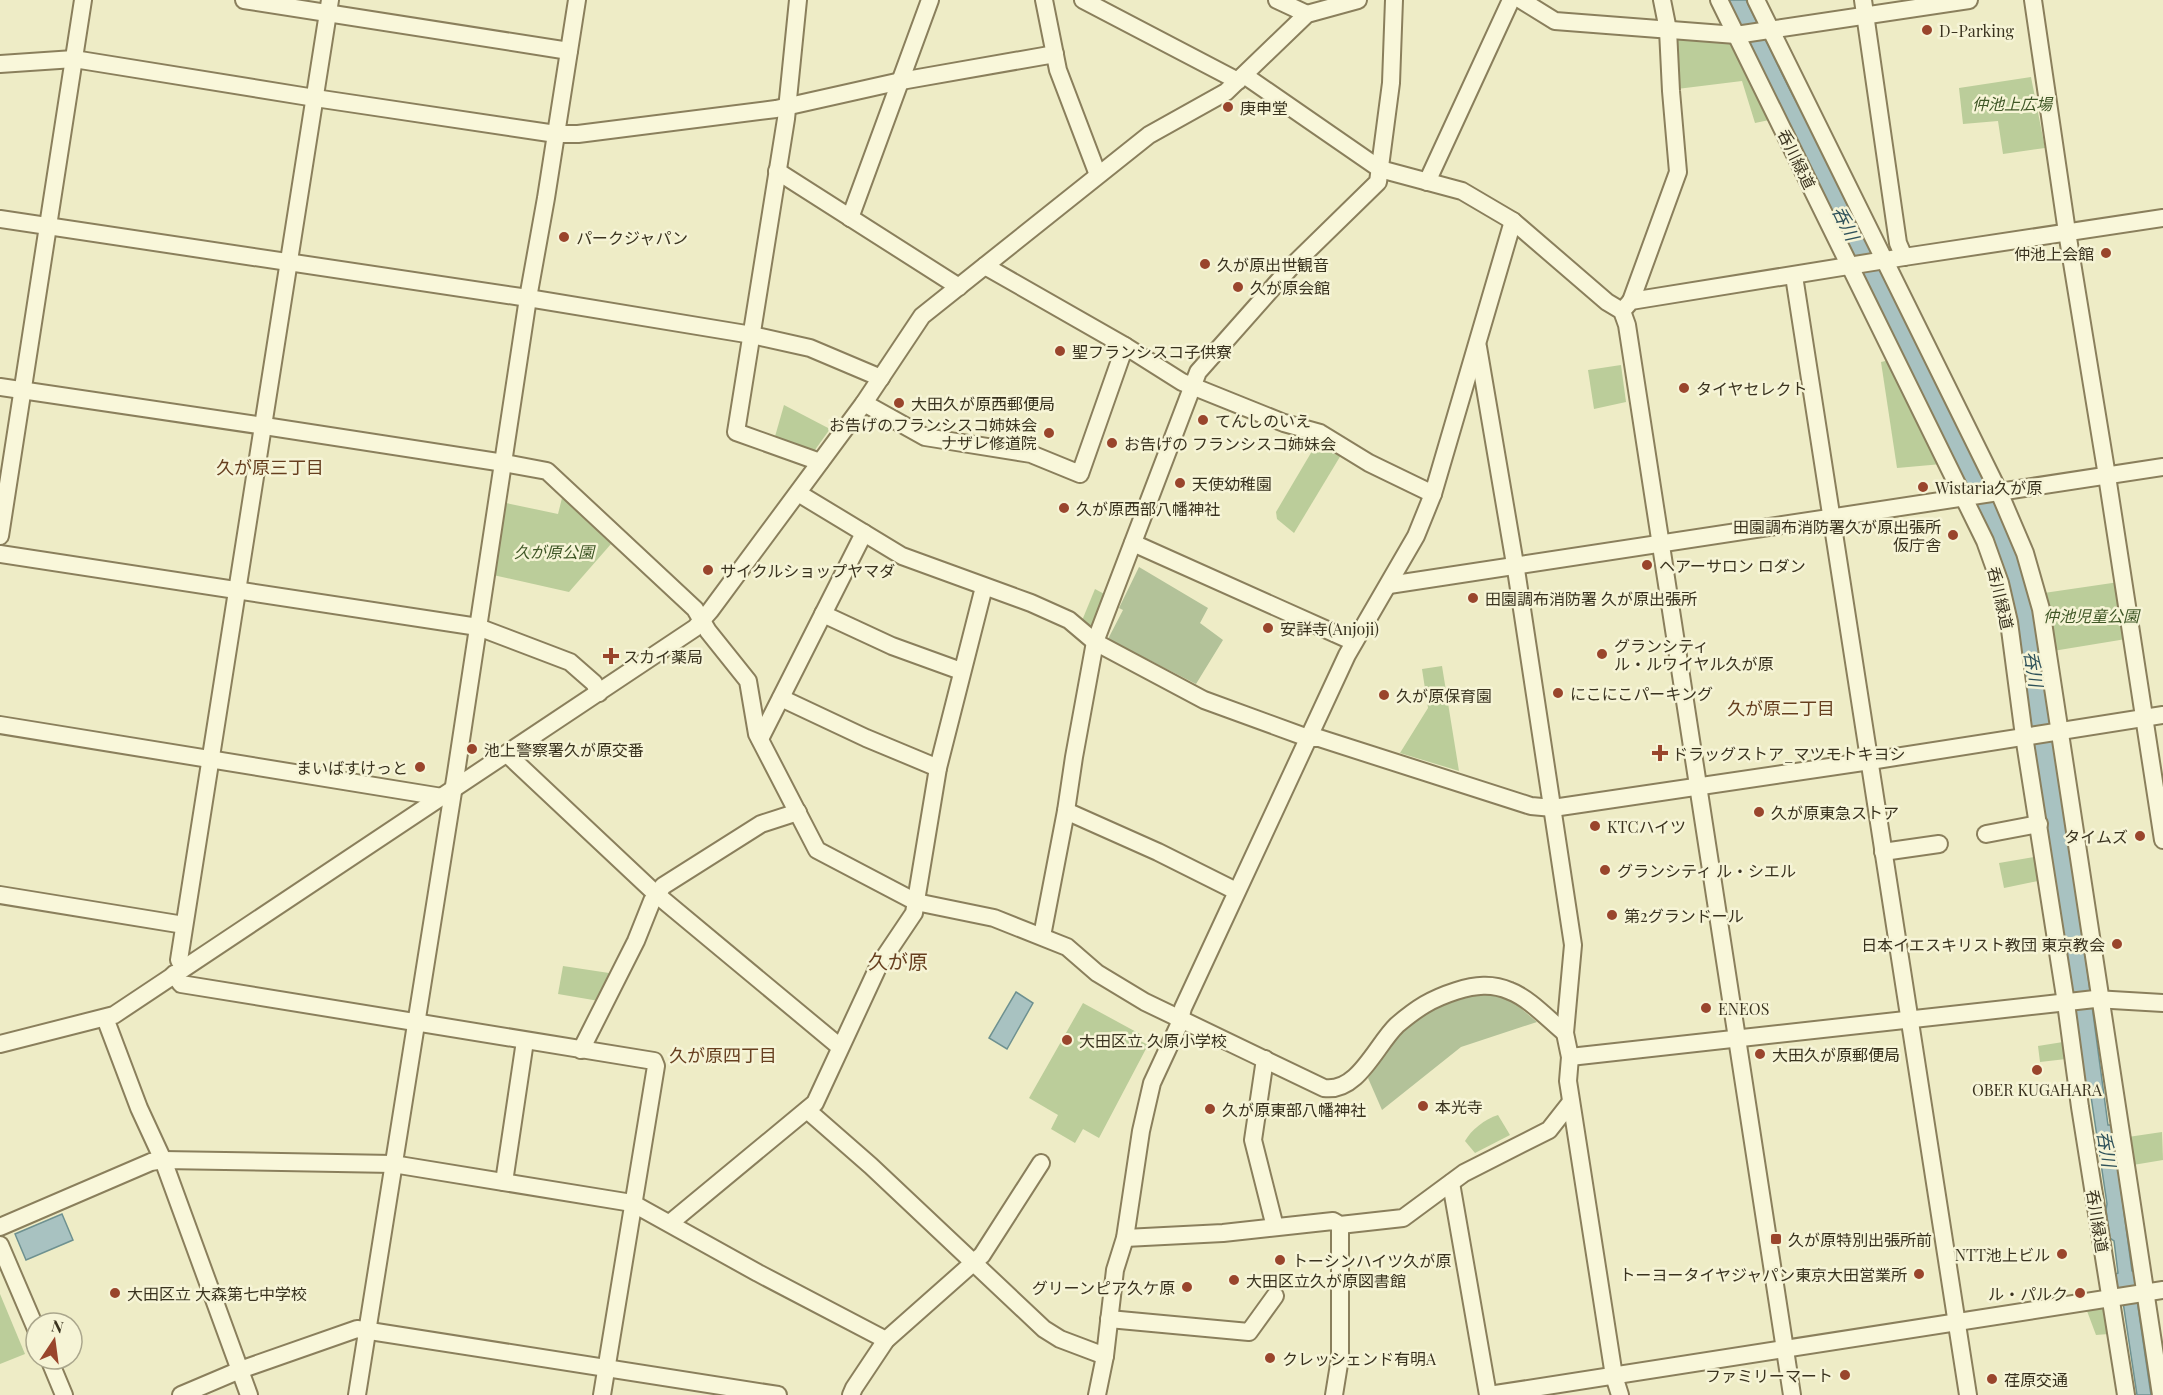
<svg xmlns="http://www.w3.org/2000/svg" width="2163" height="1395" viewBox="0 0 2163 1395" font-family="'Playfair Display','Noto Sans JP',serif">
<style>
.green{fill:#bbcd9a}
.cemetery{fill:#b3c299}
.water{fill:#a8c2c1;stroke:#6e9190;stroke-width:1.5}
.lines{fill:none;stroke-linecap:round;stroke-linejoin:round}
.minor-casing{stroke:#8a7f5c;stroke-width:20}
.minor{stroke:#f9f7da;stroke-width:16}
.poi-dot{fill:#99452c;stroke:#f6f4d6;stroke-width:2}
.labels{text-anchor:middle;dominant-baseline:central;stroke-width:5;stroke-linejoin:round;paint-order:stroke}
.poi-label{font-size:16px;fill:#3a331f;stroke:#f6f4d6;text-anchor:start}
.park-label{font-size:16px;font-style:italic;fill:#3f5726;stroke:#f6f4d6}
.street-label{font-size:16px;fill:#3a331f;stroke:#f6f4d6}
.water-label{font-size:18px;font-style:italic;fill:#2f525a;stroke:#f6f4d6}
.neighbourhood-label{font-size:18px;fill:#673f1f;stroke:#f6f4d6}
.quarter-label{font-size:20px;fill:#673f1f;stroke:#f6f4d6}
</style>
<rect width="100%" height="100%" fill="#eeecc6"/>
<g class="green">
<polygon points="1674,38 1738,43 1774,119 1755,123 1742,81 1677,89"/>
<polygon points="2031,77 2045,148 2003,154 1998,121 1963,124 1959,88"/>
<polygon points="1890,360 1942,464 1897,468 1881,362"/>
<polygon points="1621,365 1626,402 1594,409 1588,370"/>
<polygon points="784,405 830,429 812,454 774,440"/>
<polygon points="1318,441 1341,455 1294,533 1277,519 1276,512"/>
<polygon points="562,498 611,544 569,592 493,575 506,503 558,514"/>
<polygon points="2119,582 2126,639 2053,651 2044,593"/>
<polygon points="1095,589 1108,596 1091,630 1081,623"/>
<polygon points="1442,666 1459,771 1400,753 1428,708 1422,669"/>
<polygon points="2034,857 2038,881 2004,888 1999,863"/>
<polygon points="563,966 609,973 611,979 599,1001 558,994"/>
<polygon points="1083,1003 1140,1034 1137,1039 1148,1045 1099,1138 1083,1129 1075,1143 1051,1129 1058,1115 1029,1098"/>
<polygon points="2063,1042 2066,1059 2040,1062 2038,1046"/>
<path d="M 1498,1115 L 1510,1135 L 1475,1153 L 1465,1141 C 1471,1130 1485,1119 1498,1115 Z"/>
<polygon points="2162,1132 2163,1160 2133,1165 2128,1137"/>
<polygon points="0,1294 25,1354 0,1364"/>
<polygon points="2105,1308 2109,1334 2096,1335 2087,1311"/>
</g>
<g class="cemetery">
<polygon points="1139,567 1208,608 1200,623 1223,640 1196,684 1108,639 1123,610 1119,608"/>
<polygon points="1480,992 1510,999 1537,1022 1461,1047 1382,1110 1368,1078 1403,1029 1435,1005"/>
</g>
<g class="water">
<polygon points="1721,0 1746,0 1789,88 1883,267 2022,557 2033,606 2067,819 2108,1125 2112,1125 2132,1271 2135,1272 2137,1300 2151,1395 2137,1395 2123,1302 2118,1302 2114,1275 2118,1273 2114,1241 2110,1238 2106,1210 2107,1204 2089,1083 2085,1082 2006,585"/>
<polygon points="1016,992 1033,1003 1007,1049 989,1038"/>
<polygon points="62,1214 73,1240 26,1260 15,1234"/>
</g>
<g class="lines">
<defs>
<g id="minor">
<polyline points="244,0 569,51"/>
<polyline points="798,0 786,119 736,432 820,462"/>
<polyline points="1044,0 1058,70 1098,175"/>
<polyline points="1083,0 1238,81"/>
<polyline points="1277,0 1307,14"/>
<polyline points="1521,0 1555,21 1736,35 1969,0"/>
<polyline points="1719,0 1985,541 2000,583 2009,622 2024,736 2066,1003 2080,1107 2126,1395"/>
<polyline points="1756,0 1999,492 2025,553 2041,609 2161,1395"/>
<polyline points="1863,0 1898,243 1904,257"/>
<polyline points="2033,0 2067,232 2107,476 2163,840"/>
<polyline points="0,64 74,59 315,98 556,134 578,134 776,109 901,81 1055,54"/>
<polyline points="1244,75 1380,169 1462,191 1513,221 1607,302 1622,311 1627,325 1792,1395"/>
<polyline points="777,171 959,287"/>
<polyline points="1427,182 1511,0"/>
<polyline points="850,218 930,0"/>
<polyline points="0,219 528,298 752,335 810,348 881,378"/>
<polyline points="985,266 1125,346 1182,382 1284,423 1320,433 1369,463 1433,494"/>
<polyline points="1794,276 1968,1395"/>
<polyline points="1631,301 1678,172 1671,91 1668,30 1662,0"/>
<polyline points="1622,311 1631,301 1904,257 2163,218"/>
<polyline points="1478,347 1517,576 1573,945 1565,1033 1570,1057 1568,1081 1614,1376 1620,1395"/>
<path d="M 0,387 L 271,427 L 504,463 L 547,471 L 695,609 L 708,631 L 748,681 L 757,734 L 817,850 L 916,902 L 994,918 L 1067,947 L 1097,973 L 1145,1002 L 1324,1088 C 1358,1093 1376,1045 1397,1025 C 1417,1008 1431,999 1456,991 C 1475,985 1492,983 1510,991 C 1529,998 1549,1020 1565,1033"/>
<polyline points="864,403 925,437 1031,454 1080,474 1125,346"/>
<polyline points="798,493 902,556 1031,603 1069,620 1095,642 1204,700 1308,738 1319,738 1531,806 1553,808 1870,761 2163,715"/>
<polyline points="0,536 83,0"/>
<polyline points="1133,543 1354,642"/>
<polyline points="0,554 478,627 570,662 594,683 599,693"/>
<polyline points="1389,585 2163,467"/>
<polyline points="823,614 892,646 961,671"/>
<polyline points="781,698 866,738 938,768"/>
<polyline points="0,725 442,797"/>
<polyline points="760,739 864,533"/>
<polyline points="507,754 656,894 840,1047"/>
<polyline points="1066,811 1158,852 1236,891"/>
<polyline points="1986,834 2039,824"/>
<polyline points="1883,852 1939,844"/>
<polyline points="0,895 184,925"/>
<polyline points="1042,936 1066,811 1074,757 1095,642 1198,372 1291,267 1378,182 1391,83 1394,0"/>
<polyline points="184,967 179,960 330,0"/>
<polyline points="174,974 181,984 654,1061 656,1066 602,1395"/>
<polyline points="105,1018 139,1108 163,1160 249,1395"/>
<polyline points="0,1044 114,1015 695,628 710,611 864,403 922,316 1149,135 1226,92 1307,14 1358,0"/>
<polyline points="581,1050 636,941 652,901 663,886 761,824 798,812"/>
<polyline points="1570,1057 2095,999 2163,1003"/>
<polyline points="1265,1059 1253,1140 1275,1227"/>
<polyline points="807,1110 871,1166 1044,1329 1060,1339 1105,1356"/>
<polyline points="504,1182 525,1041"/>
<polyline points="1451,1183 1488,1395"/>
<polyline points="670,1223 815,1103 879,965 914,913 938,768 984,587"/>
<polyline points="0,1227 151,1162 163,1160 393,1164 632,1203 758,1273 886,1340"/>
<polyline points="1125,1238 1223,1233 1333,1221 1340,1225 1403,1218 1464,1173 1549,1130 1571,1102"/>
<polyline points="0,1245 36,1329"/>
<polyline points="1109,1319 1249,1332 1275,1296"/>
<polyline points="49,1359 64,1395"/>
<polyline points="181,1395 240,1370 357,1329 778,1395"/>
<polyline points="357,1395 456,773 528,298 546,198 577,0"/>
<polyline points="851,1395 854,1388 886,1340 982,1255 1041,1163"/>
<polyline points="1097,1395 1105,1356 1115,1270 1125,1238 1141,1131 1152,1083 1178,1027 1183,1008 1347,655 1416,536 1433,494 1513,221"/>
<polyline points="1334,1395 1340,1358 1340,1225"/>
<polyline points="1489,1395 2163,1290"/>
</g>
</defs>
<use href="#minor" class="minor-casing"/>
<use href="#minor" class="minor"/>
</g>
<g class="poi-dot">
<circle cx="1927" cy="30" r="6"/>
<circle cx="1228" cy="107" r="6"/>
<circle cx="564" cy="237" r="6"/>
<circle cx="2106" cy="253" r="6"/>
<circle cx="1205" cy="264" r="6"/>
<circle cx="1238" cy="287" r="6"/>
<circle cx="1060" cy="351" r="6"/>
<circle cx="1684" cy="388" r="6"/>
<circle cx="899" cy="403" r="6"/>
<circle cx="1203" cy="420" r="6"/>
<circle cx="1049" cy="433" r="6"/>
<circle cx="1112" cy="443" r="6"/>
<circle cx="1180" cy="483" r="6"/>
<circle cx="1923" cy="487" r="6"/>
<circle cx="1064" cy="508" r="6"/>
<circle cx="1953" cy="535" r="6"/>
<circle cx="1647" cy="565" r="6"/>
<circle cx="708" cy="570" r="6"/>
<circle cx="1473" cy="598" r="6"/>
<circle cx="1268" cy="628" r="6"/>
<circle cx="1602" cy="654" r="6"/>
<path d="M608 647h6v6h6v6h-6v6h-6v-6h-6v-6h6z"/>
<circle cx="1558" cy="693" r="6"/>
<circle cx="1384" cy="695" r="6"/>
<circle cx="472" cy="749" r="6"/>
<path d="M1657 744h6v6h6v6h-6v6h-6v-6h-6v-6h6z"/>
<circle cx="420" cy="767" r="6"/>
<circle cx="1759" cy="812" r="6"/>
<circle cx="1595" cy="826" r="6"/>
<circle cx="2140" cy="836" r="6"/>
<circle cx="1605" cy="870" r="6"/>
<circle cx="1612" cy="915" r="6"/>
<circle cx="2117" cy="944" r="6"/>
<circle cx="1706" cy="1008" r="6"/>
<circle cx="1067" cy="1040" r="6"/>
<circle cx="1760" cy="1054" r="6"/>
<circle cx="2037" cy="1070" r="6"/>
<circle cx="1423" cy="1106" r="6"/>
<circle cx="1210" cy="1109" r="6"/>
<rect x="1770" y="1233" width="12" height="12" rx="3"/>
<circle cx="2062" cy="1254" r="6"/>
<circle cx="1280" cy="1260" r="6"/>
<circle cx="1919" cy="1274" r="6"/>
<circle cx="1234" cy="1280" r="6"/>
<circle cx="1187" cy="1287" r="6"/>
<circle cx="115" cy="1293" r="6"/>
<circle cx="2080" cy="1293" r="6"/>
<circle cx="1270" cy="1358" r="6"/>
<circle cx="1845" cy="1375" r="6"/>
<circle cx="1992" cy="1379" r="6"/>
</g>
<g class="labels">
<g class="poi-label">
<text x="1939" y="30">D-Parking</text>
<text x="1240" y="107">庚申堂</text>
<text x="576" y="237">パークジャパン</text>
<text x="2094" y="253" text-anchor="end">仲池上会館</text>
<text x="1217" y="264">久が原出世観音</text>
<text x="1250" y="287">久が原会館</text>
<text x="1072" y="351">聖フランシスコ子供寮</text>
<text x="1696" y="388">タイヤセレクト</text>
<text x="911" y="403">大田久が原西郵便局</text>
<text x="1215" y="420">てんしのいえ</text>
<text x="1037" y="424" text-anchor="end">お告げのフランシスコ姉妹会<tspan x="1037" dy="18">ナザレ修道院</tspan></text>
<text x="1124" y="443">お告げの フランシスコ姉妹会</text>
<text x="1192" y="483">天使幼稚園</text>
<text x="1935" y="487">Wistaria久が原</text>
<text x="1076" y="508">久が原西部八幡神社</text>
<text x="1941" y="526" text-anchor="end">田園調布消防署久が原出張所<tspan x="1941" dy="18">仮庁舎</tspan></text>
<text x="1659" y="565">ヘアーサロン ロダン</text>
<text x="720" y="570">サイクルショップヤマダ</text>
<text x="1485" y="598">田園調布消防署 久が原出張所</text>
<text x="1280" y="628">安詳寺(Anjoji)</text>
<text x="1614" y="645">グランシティ<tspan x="1614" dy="18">ル・ルワイヤル久が原</tspan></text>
<text x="623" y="656">スカイ薬局</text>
<text x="1570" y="693">にこにこパーキング</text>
<text x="1396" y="695">久が原保育園</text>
<text x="484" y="749">池上警察署久が原交番</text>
<text x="1672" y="753">ドラッグストア_マツモトキヨシ</text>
<text x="408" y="767" text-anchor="end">まいばすけっと</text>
<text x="1771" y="812">久が原東急ストア</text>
<text x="1607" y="826">KTCハイツ</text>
<text x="2128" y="836" text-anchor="end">タイムズ</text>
<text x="1617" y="870">グランシティ ル・シエル</text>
<text x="1624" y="915">第2グランドール</text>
<text x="2105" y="944" text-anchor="end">日本イエスキリスト教団 東京教会</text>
<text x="1718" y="1008">ENEOS</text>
<text x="1079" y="1040">大田区立 久原小学校</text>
<text x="1772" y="1054">大田久が原郵便局</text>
<text x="2037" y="1089" text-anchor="middle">OBER KUGAHARA</text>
<text x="1435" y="1106">本光寺</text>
<text x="1222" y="1109">久が原東部八幡神社</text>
<text x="1788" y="1239">久が原特別出張所前</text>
<text x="2050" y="1254" text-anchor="end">NTT池上ビル</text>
<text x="1292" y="1260">トーシンハイツ久が原</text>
<text x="1907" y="1274" text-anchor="end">トーヨータイヤジャパン東京大田営業所</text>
<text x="1246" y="1280">大田区立久が原図書館</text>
<text x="1175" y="1287" text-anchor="end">グリーンピア久ケ原</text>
<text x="127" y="1293">大田区立 大森第七中学校</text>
<text x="2068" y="1293" text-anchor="end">ル・パルク</text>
<text x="1282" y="1358">クレッシェンド有明A</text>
<text x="1833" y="1375" text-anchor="end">ファミリーマート</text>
<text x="2004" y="1379">荏原交通</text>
</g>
<g class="park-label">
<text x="2012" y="103">仲池上広場</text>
<text x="554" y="551">久が原公園</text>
<text x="2091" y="615">仲池児童公園</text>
</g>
<g class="street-label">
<text transform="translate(1797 159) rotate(64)">呑川緑道</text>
<text transform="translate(2001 598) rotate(77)">呑川緑道</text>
<text transform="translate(2098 1221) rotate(81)">呑川緑道</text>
</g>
<g class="water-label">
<text transform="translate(1846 223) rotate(64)">呑川</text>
<text transform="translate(2034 669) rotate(81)">呑川</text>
<text transform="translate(2107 1149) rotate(81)">呑川</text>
</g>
<g class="neighbourhood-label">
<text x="270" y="467">久が原三丁目</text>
<text x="1781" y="708">久が原二丁目</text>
<text x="723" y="1055">久が原四丁目</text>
</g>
<g class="quarter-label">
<text x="898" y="960">久が原</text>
</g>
</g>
<g transform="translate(54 1341) rotate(13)"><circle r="28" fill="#f6f4d6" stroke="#aba78d" stroke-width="1.5"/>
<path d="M0-4.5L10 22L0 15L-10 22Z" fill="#99452c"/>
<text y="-9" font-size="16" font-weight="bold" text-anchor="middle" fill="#3a331f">N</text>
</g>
</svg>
